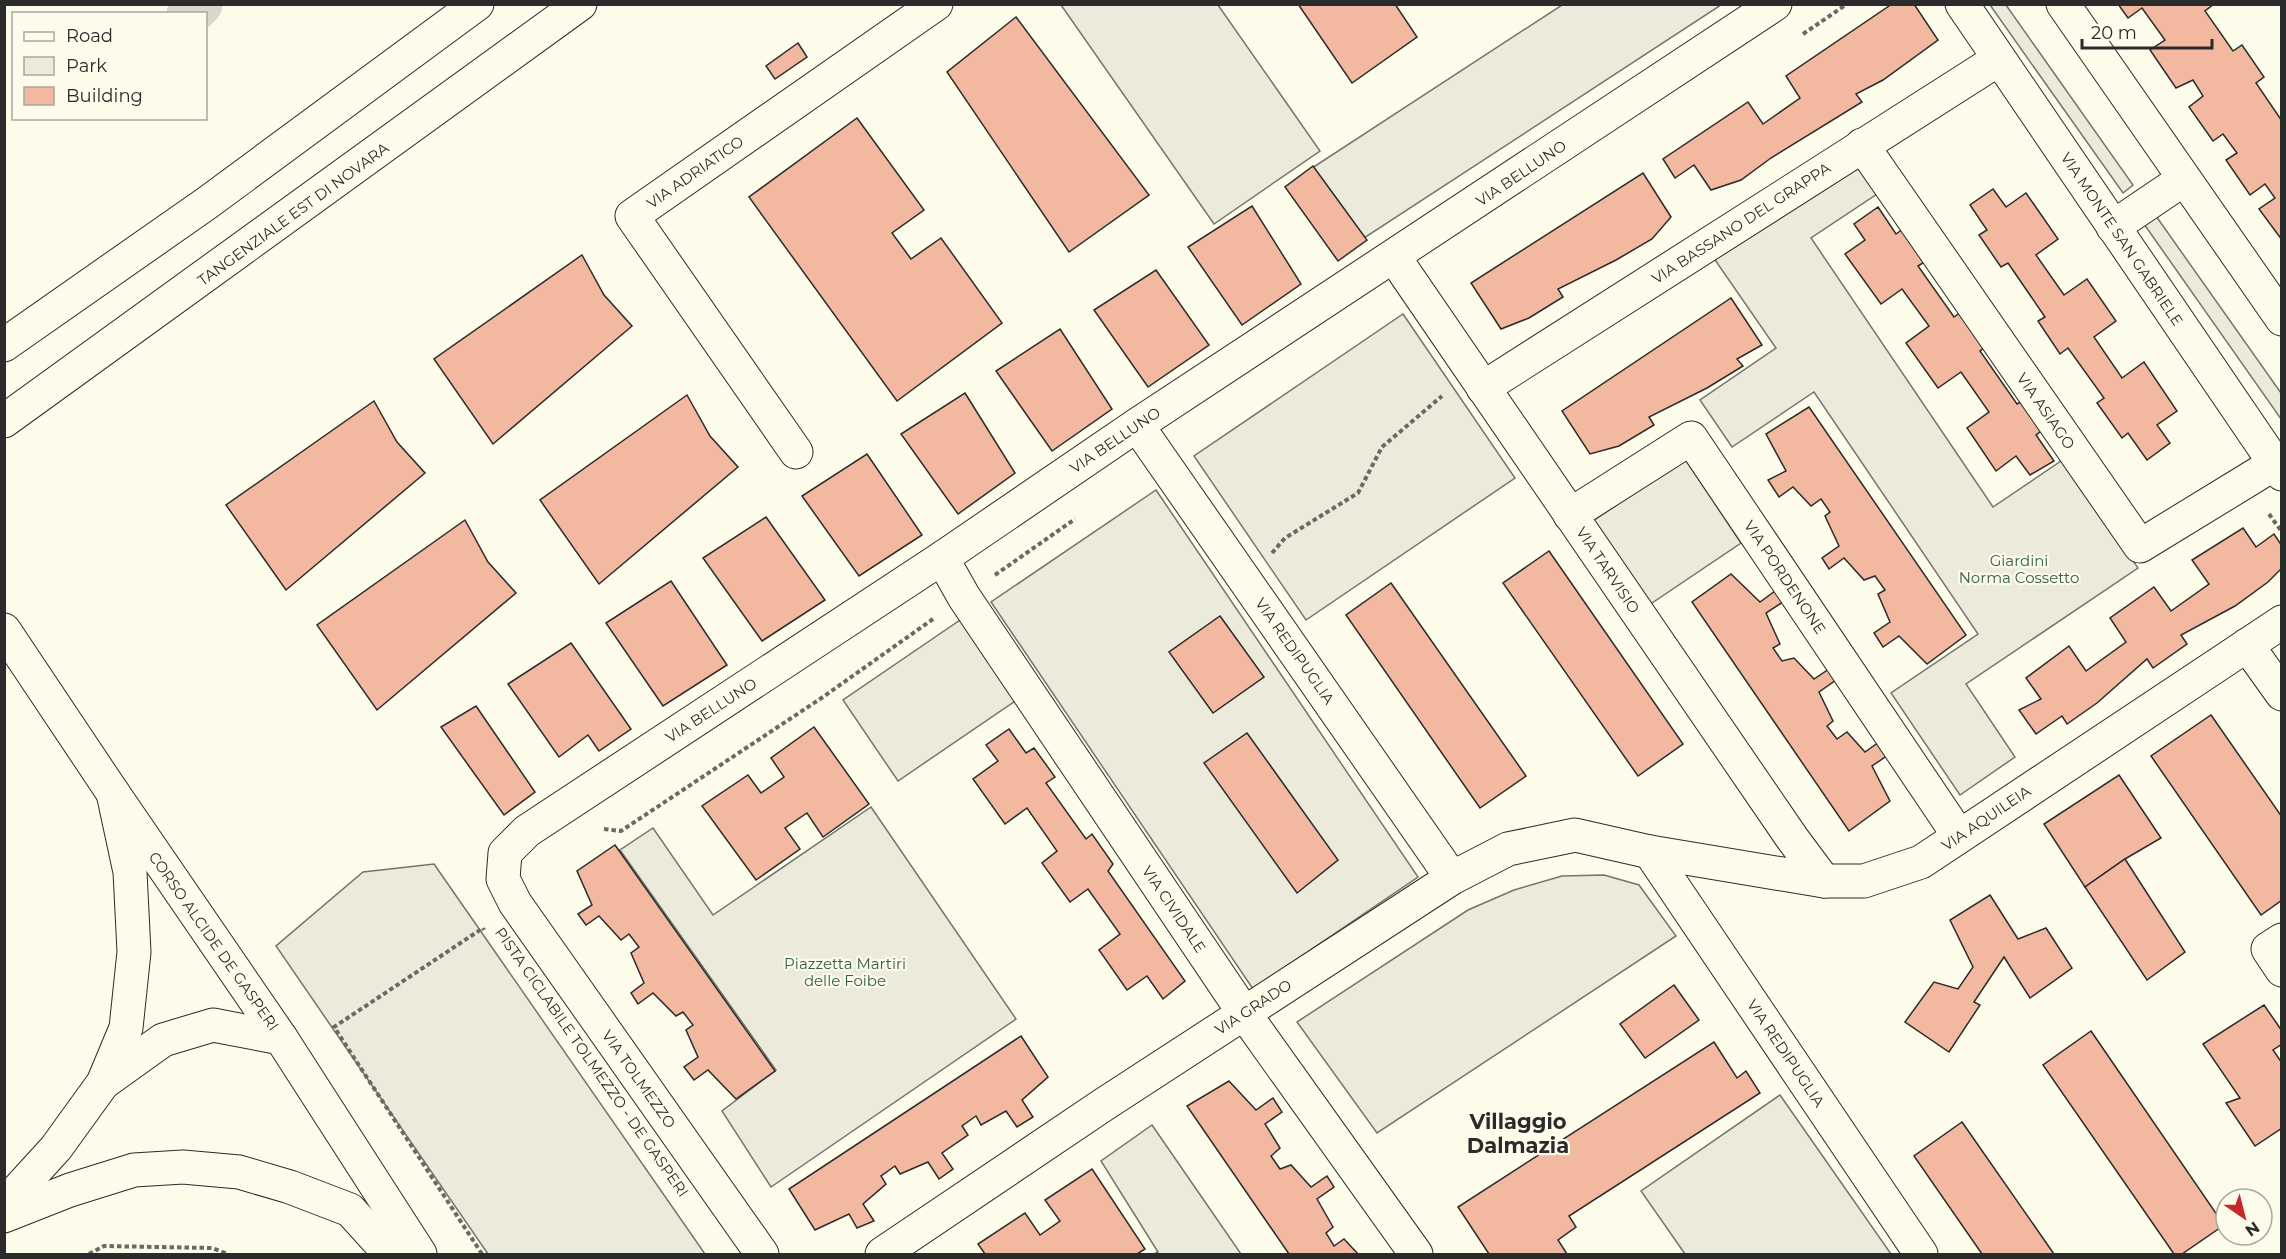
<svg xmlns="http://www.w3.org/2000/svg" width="2286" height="1259" viewBox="0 0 2286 1259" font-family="Montserrat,sans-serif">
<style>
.green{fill:#ecebdb;stroke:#74746e;stroke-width:1.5}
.parking{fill:#eceadb;stroke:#74746e;stroke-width:1.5}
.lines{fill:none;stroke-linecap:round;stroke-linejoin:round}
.canal{stroke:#d8d7c9;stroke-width:45}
.building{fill:#f2b8a0;stroke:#2b2b2b;stroke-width:1.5}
.minor-casing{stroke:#2b2b2b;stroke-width:35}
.highway-casing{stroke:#2b2b2b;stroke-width:35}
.path{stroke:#6a6964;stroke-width:4;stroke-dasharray:4.5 3;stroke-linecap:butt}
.minor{stroke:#fdfbea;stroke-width:33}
.highway{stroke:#fdfbea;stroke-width:33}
.labels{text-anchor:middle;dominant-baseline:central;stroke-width:4.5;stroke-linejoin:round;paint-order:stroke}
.street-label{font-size:15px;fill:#2b2b2b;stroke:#fdfbea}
.park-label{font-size:15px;fill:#34623c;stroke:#fdfbea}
.district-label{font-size:21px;font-weight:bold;fill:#2b2b2b;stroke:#fdfbea}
</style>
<rect width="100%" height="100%" fill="#fdfbea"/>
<g class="green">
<polygon points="1562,5 1721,5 1361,240 1309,170"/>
<polygon points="1858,159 1880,192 1811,238 1993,507 2064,459 2138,568 1966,684 2015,757 1960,795 1891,693 1978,634 1814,392 1732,447 1700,400 1776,348 1713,257"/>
<polygon points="1403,314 1515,478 1306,620 1194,456"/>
<polygon points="1685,459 1741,543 1649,605 1593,521"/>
<polygon points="1156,490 1418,877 1253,989 991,602"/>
<polygon points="966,616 1021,697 898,781 843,700"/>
<polygon points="871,807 1016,1019 771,1187 722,1111 776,1070 620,850 653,828 713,915"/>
<polygon points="434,864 705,1254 488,1254 276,946 363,872"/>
<polygon points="1604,875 1639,885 1676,936 1377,1133 1297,1022 1468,910 1514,890 1562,876"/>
<polygon points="1780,1095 1891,1254 1685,1254 1641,1191"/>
<polygon points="1152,1125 1241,1254 1154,1254 1158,1252 1101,1161"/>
</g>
<g class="parking">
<polygon points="1061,5 1218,5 1320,151 1214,224"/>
<polygon points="1990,5 2006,5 2133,185 2123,193"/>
<polygon points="2156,216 2281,393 2281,419 2144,224"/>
</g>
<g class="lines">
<polyline class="canal" points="189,14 200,4"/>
</g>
<g class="building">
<polygon points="1298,4 1395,4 1417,37 1352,83"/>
<polygon points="1892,4 1914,4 1938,40 1883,80 1856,94 1862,102 1771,158 1741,180 1711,190 1694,165 1675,178 1663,159 1748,102 1763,124 1800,98 1786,76"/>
<polygon points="2118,4 2214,4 2205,11 2233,51 2242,45 2264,77 2256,83 2282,121 2282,240 2259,209 2275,198 2265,184 2250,195 2226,160 2237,153 2223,134 2213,141 2189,107 2203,96 2193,80 2176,88 2150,50 2165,40 2142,8 2128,18"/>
<polygon points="1016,17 1149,195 1069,252 947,72"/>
<polygon points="798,43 807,57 775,79 766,66"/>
<polygon points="857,118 924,210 892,233 911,259 941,238 1002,323 897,401 749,197"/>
<polygon points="1313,166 1367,240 1338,261 1285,187"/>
<polygon points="1643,173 1671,217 1652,239 1616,260 1558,289 1563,297 1529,318 1501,329 1471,283"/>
<polygon points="1993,189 2006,207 2026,193 2058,239 2036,255 2064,295 2087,279 2116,321 2094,337 2122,378 2144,362 2177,411 2157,425 2170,443 2147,460 2128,433 2122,438 2097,403 2104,398 2068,348 2060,354 2038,321 2045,317 2008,263 2001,267 1979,235 1987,230 1970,205"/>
<polygon points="1252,206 1301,284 1242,325 1188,247"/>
<polygon points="1878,207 1896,234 1903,229 1926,261 1918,266 1954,317 1962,311 1987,346 1980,351 2017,404 2024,400 2044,429 2036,435 2054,461 2030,475 2016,456 1996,471 1967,428 1989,412 1961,372 1938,388 1906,343 1929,326 1902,289 1881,304 1845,254 1865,240 1854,224"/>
<polygon points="582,255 604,295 632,326 493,444 434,359"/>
<polygon points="1156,270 1209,345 1148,387 1094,310"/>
<polygon points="1731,298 1762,345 1737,359 1743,366 1707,388 1649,417 1654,425 1619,446 1590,454 1562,411"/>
<polygon points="1060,329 1112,409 1052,451 996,371"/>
<polygon points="965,393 1015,473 958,514 901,434"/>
<polygon points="687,395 710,436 738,467 599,584 540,500"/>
<polygon points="374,401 397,442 425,473 286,590 226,505"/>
<polygon points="1809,407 1966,635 1927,664 1899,636 1883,647 1874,633 1890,622 1878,594 1885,590 1875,576 1864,580 1844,558 1829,569 1822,558 1839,546 1825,516 1830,512 1821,499 1811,506 1793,487 1779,497 1768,480 1786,471 1766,434"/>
<polygon points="867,454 922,535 859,576 802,496"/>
<polygon points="766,517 825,600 762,641 703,558"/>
<polygon points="465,520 488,562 516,593 377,710 317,625"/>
<polygon points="2243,528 2256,547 2274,534 2282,546 2282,568 2268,582 2235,606 2181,635 2187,644 2153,668 2147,659 2097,703 2067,724 2062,716 2036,734 2019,710 2041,699 2026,678 2069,646 2086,671 2126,642 2110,618 2154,587 2171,611 2209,584 2192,560"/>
<polygon points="1549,551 1683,744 1638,776 1503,583"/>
<polygon points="1731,574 1760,602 1775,591 1783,602 1766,613 1780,644 1773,648 1782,661 1794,658 1814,679 1829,669 1836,680 1819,692 1833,721 1827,726 1837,739 1847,732 1865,752 1879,742 1888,755 1872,766 1890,801 1849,831 1692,602"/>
<polygon points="671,581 727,665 663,706 606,623"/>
<polygon points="1391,583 1526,776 1480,808 1346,615"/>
<polygon points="1220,616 1264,677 1213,713 1169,652"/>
<polygon points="571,643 631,729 599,751 588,735 559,757 508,684"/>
<polygon points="476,706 535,792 504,815 441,727"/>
<polygon points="2211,715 2282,817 2282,900 2261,915 2151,756"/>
<polygon points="814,727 869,804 823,837 807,813 785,828 800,849 756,880 702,806 748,775 761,793 784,777 771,758"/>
<polygon points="1009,729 1026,753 1034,748 1055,777 1046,783 1086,839 1092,834 1113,864 1108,871 1185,981 1163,999 1147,976 1127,990 1099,950 1120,934 1088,889 1070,902 1042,863 1057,851 1027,808 1005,824 973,779 998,761 986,745"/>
<polygon points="1247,733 1338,860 1297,893 1204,763"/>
<polygon points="2119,775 2161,838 2125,859 2085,887 2044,824"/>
<polygon points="615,845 775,1071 736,1099 708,1070 694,1080 684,1067 698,1057 686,1030 693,1025 683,1012 676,1016 653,993 638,1004 631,993 644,983 631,953 639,947 629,934 621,940 599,916 586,925 578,914 592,905 577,871"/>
<polygon points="2125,859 2185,952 2147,980 2085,887"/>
<polygon points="1990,895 2018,939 2046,928 2072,968 2030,998 2004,957 1974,1002 1980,1005 1949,1052 1905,1022 1934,982 1958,989 1973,967 1950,920"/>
<polygon points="1674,985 1699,1020 1645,1058 1620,1024"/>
<polygon points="2264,1005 2282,1031 2282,1044 2273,1050 2282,1063 2282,1128 2255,1146 2226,1103 2240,1098 2203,1044"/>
<polygon points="2091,1031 2224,1225 2182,1254 2174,1254 2043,1065"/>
<polygon points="1021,1036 1048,1077 1022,1100 1033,1117 1017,1127 1006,1111 981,1125 976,1116 962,1126 968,1135 942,1153 953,1169 939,1179 928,1162 900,1174 895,1166 881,1176 886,1184 863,1204 874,1221 857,1228 849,1214 815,1230 789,1189"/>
<polygon points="1714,1042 1737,1078 1746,1071 1760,1093 1569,1216 1576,1227 1558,1240 1567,1254 1489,1254 1458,1207"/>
<polygon points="1229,1081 1256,1110 1273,1098 1282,1112 1265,1124 1280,1148 1271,1156 1280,1169 1291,1165 1311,1187 1327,1176 1334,1187 1317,1199 1333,1227 1326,1233 1334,1246 1344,1239 1358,1254 1289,1254 1187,1106"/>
<polygon points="1962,1122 2054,1254 1982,1254 1914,1156"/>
<polygon points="1092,1169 1145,1249 1137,1254 985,1254 978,1244 1025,1213 1040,1235 1060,1221 1045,1200"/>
</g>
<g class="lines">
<defs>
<g id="minor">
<polyline points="1962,4 2282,474"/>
<polyline points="2063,4 2282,319"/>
<polyline points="1862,145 2140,546 2274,464"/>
<polyline points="2113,227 2184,179"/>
<polyline points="1394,257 1792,838 1824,881"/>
<polyline points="1483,388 1999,59"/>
<polyline points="1137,425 1452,878"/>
<polyline points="796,452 632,216 936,4"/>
<polyline points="1570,515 1691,438 1959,836"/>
<polyline points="942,558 964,597 1244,1013 1416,1254"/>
<polyline points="4,630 113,793 281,1038 420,1254"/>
<polyline points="2247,645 2282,694"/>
<polyline points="1650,852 1921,1254"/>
<polyline points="2282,940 2268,949 2282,970"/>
<polyline points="762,1254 515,903 503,879 505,853 527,831 942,558 1137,425 1775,4"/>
<polyline points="882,1254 1103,1105 1452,878 1508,849 1575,835 1650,852 1824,881 1864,881 1921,862 2282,622"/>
</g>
<g id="highway">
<polyline points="4,345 207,203 477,4"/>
<polyline points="4,421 580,4"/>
<polyline points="103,1083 163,1040 213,1025 281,1038"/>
<polyline points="4,1205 56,1148 103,1083 126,1028 134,952 130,872 113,793"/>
<polyline points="4,1216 70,1190 134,1170 183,1167 239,1172 290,1187 350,1210 390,1254"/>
</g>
</defs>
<use href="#minor" class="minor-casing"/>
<use href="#highway" class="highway-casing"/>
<g class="path">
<polyline points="1803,34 1847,4"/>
<polyline points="2269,514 2282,532"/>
<polyline points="1272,553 1285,538 1358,493 1382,447 1442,396"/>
<polyline points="995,575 1075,519"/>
<polyline points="604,829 621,831 823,697 933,619"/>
<polyline points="89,1254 104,1246 212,1248 228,1254"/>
<polyline points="482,1254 334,1027 483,928 484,930"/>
</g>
<use href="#minor" class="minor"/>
<use href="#highway" class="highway"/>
</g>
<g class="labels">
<g class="street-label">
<text transform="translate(695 172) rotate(-35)">VIA ADRIATICO</text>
<text transform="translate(1521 173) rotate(-34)">VIA BELLUNO</text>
<text transform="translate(293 214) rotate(-36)">TANGENZIALE EST DI NOVARA</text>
<text transform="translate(1741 223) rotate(-33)">VIA BASSANO DEL GRAPPA</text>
<text transform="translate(2122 239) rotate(56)">VIA MONTE SAN GABRIELE</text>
<text transform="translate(2046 411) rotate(55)">VIA ASIAGO</text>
<text transform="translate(1115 440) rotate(-34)">VIA BELLUNO</text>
<text transform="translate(1608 570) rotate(56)">VIA TARVISIO</text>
<text transform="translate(1785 577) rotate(56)">VIA PORDENONE</text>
<text transform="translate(1295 651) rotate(55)">VIA REDIPUGLIA</text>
<text transform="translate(711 710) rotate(-33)">VIA BELLUNO</text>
<text transform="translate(1986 818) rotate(-34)">VIA AQUILEIA</text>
<text transform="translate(1174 909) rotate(56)">VIA CIVIDALE</text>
<text transform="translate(214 941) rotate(55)">CORSO ALCIDE DE GASPERI</text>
<text transform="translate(1253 1007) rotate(-33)">VIA GRADO</text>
<text transform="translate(1786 1053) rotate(56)">VIA REDIPUGLIA</text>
<text transform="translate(592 1062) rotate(55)">PISTA CICLABILE TOLMEZZO - DE GASPERI</text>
<text transform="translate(639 1079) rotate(55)">VIA TOLMEZZO</text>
</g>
<g class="park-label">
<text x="2019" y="560">Giardini<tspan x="2019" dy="17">Norma Cossetto</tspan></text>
<text x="845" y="963">Piazzetta Martiri<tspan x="845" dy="17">delle Foibe</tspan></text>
</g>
<g class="district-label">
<text x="1518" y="1121">Villaggio<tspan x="1518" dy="24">Dalmazia</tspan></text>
</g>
</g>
<rect width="2286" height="1259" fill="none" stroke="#2b2b2b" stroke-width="12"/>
<rect x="12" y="12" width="195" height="108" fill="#fdfbea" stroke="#a9a89e" stroke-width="1.5"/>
<rect x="24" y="32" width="30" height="9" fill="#fdfbea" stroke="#a9a89e" stroke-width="1.5"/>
<text x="66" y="42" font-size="18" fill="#2b2b2b">Road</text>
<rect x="24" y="57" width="30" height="18" fill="#ecebdb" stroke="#a9a89e" stroke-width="1.5"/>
<text x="66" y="72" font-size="18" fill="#2b2b2b">Park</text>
<rect x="24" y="87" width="30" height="18" fill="#f2b8a0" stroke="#a9a89e" stroke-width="1.5"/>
<text x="66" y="102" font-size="18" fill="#2b2b2b">Building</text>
<g transform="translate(2244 1217) rotate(145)"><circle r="28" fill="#fdfbea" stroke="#a9a89e" stroke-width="1.5"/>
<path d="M0-4.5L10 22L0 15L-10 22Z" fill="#c62828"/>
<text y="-9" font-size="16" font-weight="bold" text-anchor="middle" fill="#2b2b2b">N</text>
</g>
<path d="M2082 39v9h130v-9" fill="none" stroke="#2b2b2b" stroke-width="3"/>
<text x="2091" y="39" font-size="18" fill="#2b2b2b" stroke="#fdfbea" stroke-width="4.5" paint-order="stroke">20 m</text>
</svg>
